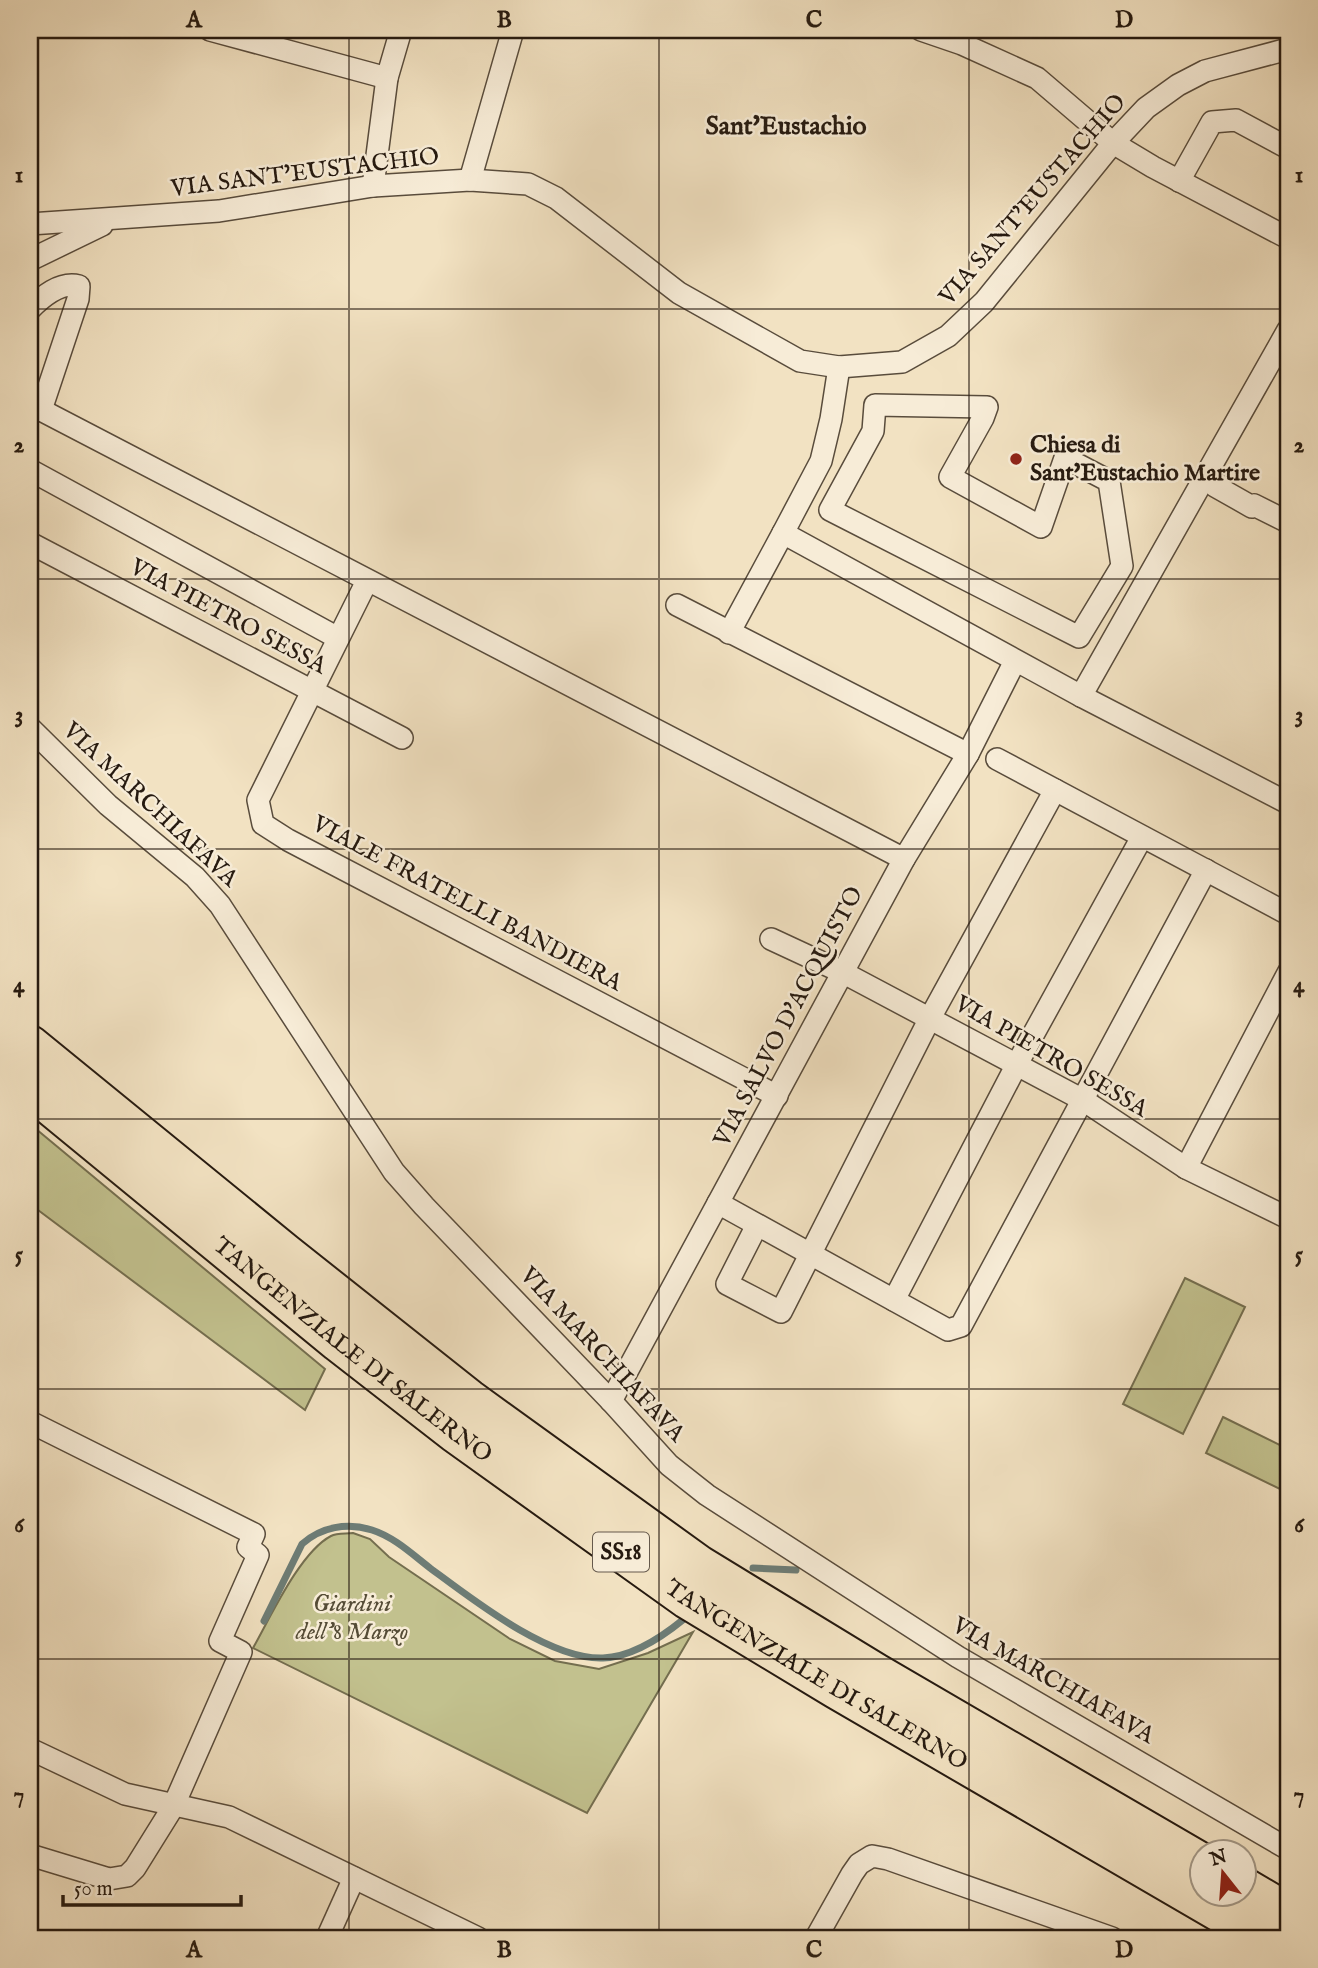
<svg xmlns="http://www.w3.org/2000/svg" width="1318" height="1968" viewBox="0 0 1318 1968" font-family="'IM FELL English',serif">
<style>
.green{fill:#c2c18e;stroke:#746e4f;stroke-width:2}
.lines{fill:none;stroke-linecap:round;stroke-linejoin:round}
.stream{stroke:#6d7c75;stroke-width:7}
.street-casing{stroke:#594c3c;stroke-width:24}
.highway-casing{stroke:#261a10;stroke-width:42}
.street{stroke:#f7ecd7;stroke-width:21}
.highway{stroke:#f2e2c2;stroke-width:38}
.grid{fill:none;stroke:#261a10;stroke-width:2;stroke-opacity:0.55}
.poi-dot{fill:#8f2418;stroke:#f7ecd7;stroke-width:2.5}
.labels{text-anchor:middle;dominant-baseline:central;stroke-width:5;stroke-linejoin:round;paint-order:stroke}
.shield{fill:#f7ecd7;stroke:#65594c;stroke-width:2}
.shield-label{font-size:23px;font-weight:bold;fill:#261a10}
.street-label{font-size:24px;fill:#261a10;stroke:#f7ecd7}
.poi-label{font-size:24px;font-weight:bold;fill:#261a10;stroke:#f7ecd7;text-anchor:start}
.park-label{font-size:24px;font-style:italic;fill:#554c36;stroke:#f7ecd7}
.neighbourhood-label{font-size:26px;font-weight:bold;fill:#261a10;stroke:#f7ecd7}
.neatline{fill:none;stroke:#261a10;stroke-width:2.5}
.grid-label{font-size:23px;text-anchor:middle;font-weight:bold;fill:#261a10}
</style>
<rect width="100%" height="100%" fill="#f2e2c2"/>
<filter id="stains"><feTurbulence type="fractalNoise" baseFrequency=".00286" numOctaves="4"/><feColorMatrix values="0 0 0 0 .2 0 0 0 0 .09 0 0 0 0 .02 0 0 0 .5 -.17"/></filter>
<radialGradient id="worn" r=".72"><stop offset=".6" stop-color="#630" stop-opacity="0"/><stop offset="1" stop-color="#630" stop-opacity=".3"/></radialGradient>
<g class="green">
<polygon points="30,1124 325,1369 305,1410 30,1204"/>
<polygon points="1185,1278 1245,1307 1183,1434 1123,1404"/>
<polygon points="1223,1417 1288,1449 1288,1493 1206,1453"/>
<path d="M 353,1533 L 370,1539 L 389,1557 L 510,1639 L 555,1661 L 599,1669 L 648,1653 L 693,1632 L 587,1813 L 253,1648 C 270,1618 300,1552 331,1536 C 337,1533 346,1534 353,1533 Z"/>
</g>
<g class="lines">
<g class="stream">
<polyline points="753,1568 796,1570"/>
<path d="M 264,1621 L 302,1544 C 321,1527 347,1522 372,1530 C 394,1537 412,1554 430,1568 C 472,1599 549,1660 603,1658 C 632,1657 662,1637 684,1619"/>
<polyline points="30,1829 32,1829"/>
</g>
<defs>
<g id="street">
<polyline points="210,30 387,78"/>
<polyline points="921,30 962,44 1037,78 1113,143 1153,167 1288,238"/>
<polyline points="470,180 513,30"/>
<polyline points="1179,181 1212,122 1236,120 1288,148"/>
<polyline points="373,186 387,78 401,30"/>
<polyline points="30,224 219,211 373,186 470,180 528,184 556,198 679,293 800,361 839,367 902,362 948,336 984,302 1113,143 1146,108 1178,85 1205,71 1288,49"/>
<polyline points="30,260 102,225"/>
<path d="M 30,309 C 42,297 60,281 79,286 L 78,299 L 41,410"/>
<polyline points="839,367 831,419 821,461 783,533 1081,696 1288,803"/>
<polygon points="875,405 987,407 983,418 950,477 1041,527 1065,458 1109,481 1122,566 1079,637 830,510 873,431"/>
<polyline points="30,412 41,410 904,859"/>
<polyline points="30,470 338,638"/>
<polyline points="1217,484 1215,486 1252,507 1254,505 1288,522"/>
<polyline points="30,543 402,738"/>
<polyline points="367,581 258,800 263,824 288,840 777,1096"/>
<polyline points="677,605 968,754"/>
<polyline points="729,633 783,533"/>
<polyline points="1081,696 1288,330"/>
<polyline points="30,728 108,805 195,877 220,905 394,1172 424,1206 611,1401 669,1465 707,1495 958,1657 1288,1849"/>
<polyline points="997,759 1288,914"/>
<polyline points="771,939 842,972 1083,1100 1186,1168 1288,973"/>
<polyline points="1186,1168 1288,1218"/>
<polyline points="718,1203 948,1330 961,1326 1206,870"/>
<polyline points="757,1225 727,1284 781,1312 930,1018 1055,790"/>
<polyline points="894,1300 1017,1064 1142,837"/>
<polyline points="611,1401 904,859 968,754 1015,661"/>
<polyline points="30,1422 254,1534 248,1547 258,1555 220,1641 241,1652 173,1807 135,1868 127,1876 109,1879 30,1855"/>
<polyline points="30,1749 125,1794 229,1817 478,1938"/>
<polyline points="327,1938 354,1878"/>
<polyline points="816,1938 852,1874 859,1864 872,1856 888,1859 1112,1938"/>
</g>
<g id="highway">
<polyline points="30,1045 285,1253 469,1399 699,1565 876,1673 1202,1863"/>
<path id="s1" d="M 30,1089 L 338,1342 L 455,1433 L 687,1599 L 836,1689 L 1264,1938"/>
<polyline points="1244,1887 1288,1913"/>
</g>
</defs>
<use href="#street" class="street-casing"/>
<use href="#highway" class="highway-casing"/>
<use href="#street" class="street"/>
<use href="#highway" class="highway"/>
</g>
<path class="grid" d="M 349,30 L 349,1938M 659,30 L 659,1938M 969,30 L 969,1938M 30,309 L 1288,309M 30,579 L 1288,579M 30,849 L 1288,849M 30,1119 L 1288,1119M 30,1389 L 1288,1389M 30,1659 L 1288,1659"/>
<circle class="poi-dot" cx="1016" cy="459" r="7"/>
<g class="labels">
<rect class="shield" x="593" y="1532.5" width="56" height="39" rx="5"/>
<g class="shield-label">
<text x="621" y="1552">SS18</text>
</g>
<g class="street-label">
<text transform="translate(305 173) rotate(-7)">VIA SANT'EUSTACHIO</text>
<text transform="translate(1033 200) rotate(-49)">VIA SANT'EUSTACHIO</text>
<text transform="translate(228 617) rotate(28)">VIA PIETRO SESSA</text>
<text transform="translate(150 805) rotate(43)">VIA MARCHIAFAVA</text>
<text transform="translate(467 904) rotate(28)">VIALE FRATELLI BANDIERA</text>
<text transform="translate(789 1017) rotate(-62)">VIA SALVO D'ACQUISTO</text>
<text transform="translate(1051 1057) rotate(30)">VIA PIETRO SESSA</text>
<text stroke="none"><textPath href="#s1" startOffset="415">TANGENZIALE DI SALERNO</textPath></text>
<text transform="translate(602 1355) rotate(47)">VIA MARCHIAFAVA</text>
<text stroke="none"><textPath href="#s1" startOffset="982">TANGENZIALE DI SALERNO</textPath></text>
<text transform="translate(1053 1681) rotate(30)">VIA MARCHIAFAVA</text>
</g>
<g class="poi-label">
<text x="1030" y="445">Chiesa di<tspan x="1030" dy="28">Sant'Eustachio Martire</tspan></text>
</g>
<g class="park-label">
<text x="352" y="1604">Giardini<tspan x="352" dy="28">dell'8 Marzo</tspan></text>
</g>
<g class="neighbourhood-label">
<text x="786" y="126">Sant'Eustachio</text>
</g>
</g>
<rect width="1318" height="1968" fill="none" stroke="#f2e2c2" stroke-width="77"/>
<g transform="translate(1223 1873) rotate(343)"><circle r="33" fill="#f7ecd7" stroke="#a39887" stroke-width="2"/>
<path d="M0-5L12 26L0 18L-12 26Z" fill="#8f2418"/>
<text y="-10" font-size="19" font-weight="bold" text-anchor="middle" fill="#261a10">N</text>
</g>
<path d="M63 1895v10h178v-10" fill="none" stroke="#261a10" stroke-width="3.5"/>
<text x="74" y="1895" font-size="21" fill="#261a10" stroke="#f7ecd7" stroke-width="5" paint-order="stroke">50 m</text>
<rect x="38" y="38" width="1242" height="1892" class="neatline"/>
<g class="grid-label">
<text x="194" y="27">A</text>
<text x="504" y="27">B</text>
<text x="814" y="27">C</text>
<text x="1124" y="27">D</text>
<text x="19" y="182">1</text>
<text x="1299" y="182">1</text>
<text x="19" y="452">2</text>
<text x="1299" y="452">2</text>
<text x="19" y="722">3</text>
<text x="1299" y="722">3</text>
<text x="19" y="992">4</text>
<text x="1299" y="992">4</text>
<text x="19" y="1262">5</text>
<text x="1299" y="1262">5</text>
<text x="19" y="1532">6</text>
<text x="1299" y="1532">6</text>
<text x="19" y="1802">7</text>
<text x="1299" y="1802">7</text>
<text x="194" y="1957">A</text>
<text x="504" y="1957">B</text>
<text x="814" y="1957">C</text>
<text x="1124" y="1957">D</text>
</g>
<rect width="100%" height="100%" filter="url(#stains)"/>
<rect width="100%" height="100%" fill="url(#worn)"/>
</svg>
